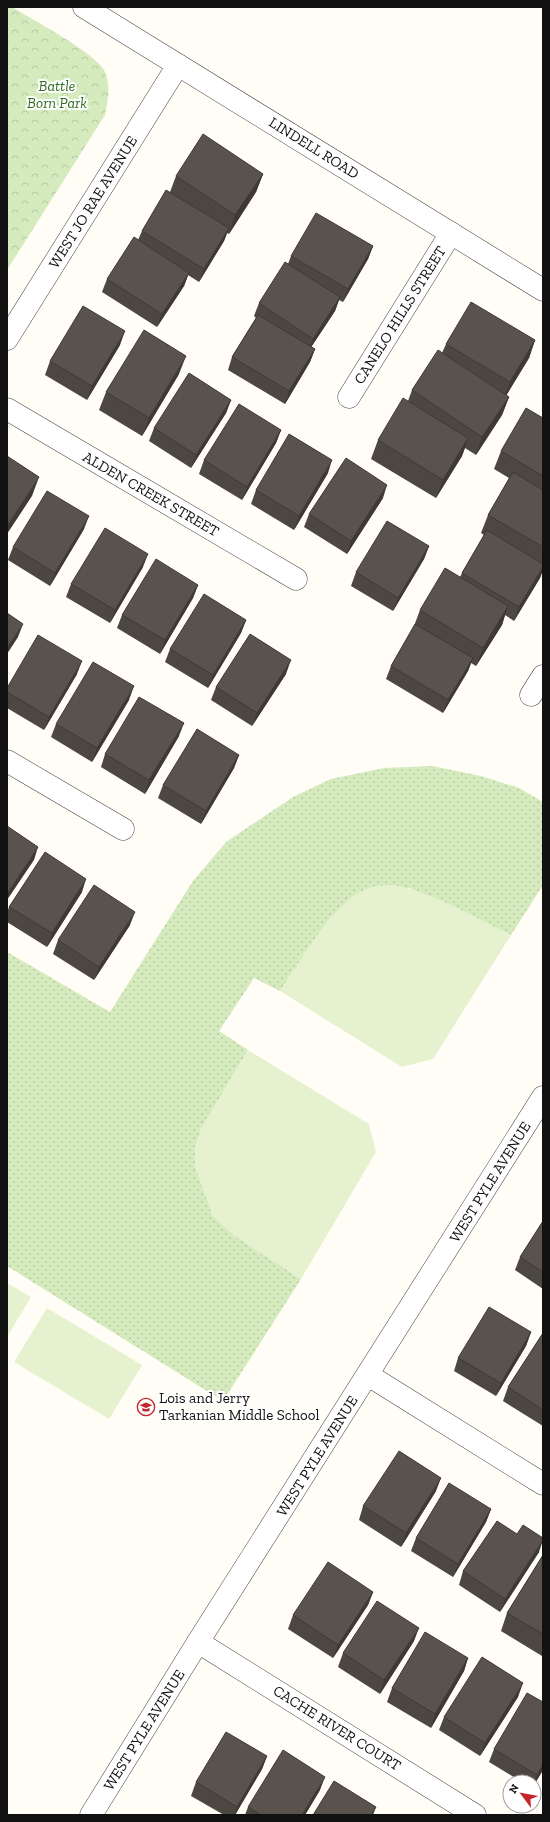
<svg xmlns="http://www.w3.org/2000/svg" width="550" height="1822" viewBox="0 0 550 1822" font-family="'Zilla Slab',serif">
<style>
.grass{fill:url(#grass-dots)}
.park{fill:url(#park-crowns)}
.pitch{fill:#e6f2cf}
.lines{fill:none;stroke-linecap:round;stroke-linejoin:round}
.minor-casing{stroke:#444;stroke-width:23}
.tertiary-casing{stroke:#444;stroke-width:23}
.minor{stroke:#fff;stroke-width:22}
.tertiary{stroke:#fff;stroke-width:22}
.wall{fill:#4d4742}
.shaded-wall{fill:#3f3936}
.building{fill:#5a524d;stroke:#3f3936}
.labels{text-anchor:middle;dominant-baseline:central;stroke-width:4;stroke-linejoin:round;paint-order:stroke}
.park-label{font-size:15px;font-style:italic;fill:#2f6b1f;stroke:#fff}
.street-label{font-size:15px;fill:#111;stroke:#fff}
.poi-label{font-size:15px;fill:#111;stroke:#fff;text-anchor:start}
</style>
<defs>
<pattern id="grass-dots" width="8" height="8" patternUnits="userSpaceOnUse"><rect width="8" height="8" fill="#d5ebbd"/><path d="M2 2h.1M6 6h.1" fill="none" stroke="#b6c8a1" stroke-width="1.8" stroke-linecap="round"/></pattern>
<pattern id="park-crowns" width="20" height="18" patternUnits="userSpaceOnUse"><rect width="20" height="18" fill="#d5ebbd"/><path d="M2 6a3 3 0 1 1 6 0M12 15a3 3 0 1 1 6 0" fill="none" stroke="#b6c8a1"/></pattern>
</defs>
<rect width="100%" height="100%" fill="#fffdf5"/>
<polygon class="grass" points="432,766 481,776 519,788 543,802 543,885 511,935 409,888 331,917 280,991 254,978 219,1031 248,1050 201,1129 195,1166 213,1216 234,1235 301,1279 223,1401 7,1266 7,952 110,1012 193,881 226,842 293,797 331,779 384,768"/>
<path class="park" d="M 7,7 L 12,7 C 30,18 99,55 105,72 C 111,87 108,99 105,115 L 7,270 Z"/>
<g class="pitch">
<path d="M 393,885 C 433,892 474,917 511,935 L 433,1059 L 402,1067 L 280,991 C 300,962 336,896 372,887 C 379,885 387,886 393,885 Z"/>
<polygon points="248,1050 369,1124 376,1152 301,1279 234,1235 213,1216 195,1166 195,1146 201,1129"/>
<polygon points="7,1283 31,1297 7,1337"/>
<polygon points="47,1308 142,1365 109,1419 14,1362"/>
</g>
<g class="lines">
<defs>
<g id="minor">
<polyline points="7,339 178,65"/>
<polyline points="349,397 451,233"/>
<polyline points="7,409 296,579"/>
<polyline points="531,695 543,676"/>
<polyline points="7,761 123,829"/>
<polyline points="368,1375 543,1484"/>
<polyline points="198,1642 475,1815"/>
</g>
<g id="tertiary">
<polyline points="84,7 543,290"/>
<polyline points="91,1815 198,1642 543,1097"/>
</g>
</defs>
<use href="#minor" class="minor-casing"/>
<use href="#tertiary" class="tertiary-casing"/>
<use href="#minor" class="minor"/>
<use href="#tertiary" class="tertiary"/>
</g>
<g class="wall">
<polygon points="263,174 256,192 229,234 227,233 224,241 199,282 188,275 184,286 157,327 102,292 107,279 138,240 142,231 170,192 176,176"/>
<polygon points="373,246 368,259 343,302 339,300 335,311 311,347 315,349 310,362 285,404 228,370 232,357 256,318 254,316 259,303 288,264 291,256"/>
<polygon points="535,340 529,358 506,395 509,397 502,415 476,455 465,448 462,456 436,498 371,459 378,440 408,401 412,390 442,353 446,344"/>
<polygon points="120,345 87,400 45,375 50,361"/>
<polygon points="179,374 142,436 99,410 106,392"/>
<polygon points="231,400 226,413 191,468 149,441 154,428"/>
<polygon points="543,418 543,570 540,578 514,621 505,615 502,625 476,666 471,663 468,671 443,713 386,679 391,666 414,626 420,610 460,577 462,573 484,535 481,533 488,515 509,478 494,469 501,451"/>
<polygon points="281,430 276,443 242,500 199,474 204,460"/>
<polygon points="328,473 294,530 251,504 256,490"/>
<polygon points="383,498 347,554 304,527 309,514"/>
<polygon points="84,529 50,586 8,560 13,547"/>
<polygon points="429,546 424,559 393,611 351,586 356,572"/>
<polygon points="143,567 110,623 66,597 71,584"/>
<polygon points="198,585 193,598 160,654 117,628 122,615"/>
<polygon points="246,620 241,633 208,688 165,662 170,649"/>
<polygon points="77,674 44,730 7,708 7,688"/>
<polygon points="286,674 252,726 211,700 216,687"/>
<polygon points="129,700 92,762 51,737 56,724"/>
<polygon points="179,736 145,794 101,767 105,754"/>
<polygon points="239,755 234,768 201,824 158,798 163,785"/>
<polygon points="82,892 47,947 7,922 7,913 9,907"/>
<polygon points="130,925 94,980 53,954 58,940"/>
<polygon points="543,1221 543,1289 515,1270 520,1257"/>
<polygon points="531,1332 526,1346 496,1396 454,1371 458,1358"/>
<polygon points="543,1333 543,1426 503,1401 508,1387"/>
<polygon points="436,1491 401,1547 359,1520 363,1506"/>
<polygon points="491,1509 486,1522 453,1577 411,1551 416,1538"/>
<polygon points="517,1534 539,1552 500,1612 459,1585 463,1571"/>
<polygon points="543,1555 543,1656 542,1656 501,1631 507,1613"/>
<polygon points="373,1592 368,1605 333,1658 288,1629 293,1615"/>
<polygon points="414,1641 380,1694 338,1667 343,1653"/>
<polygon points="468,1658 464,1671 431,1728 387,1702 392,1688"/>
<polygon points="518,1697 480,1756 439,1730 444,1717"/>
<polygon points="494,1749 543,1770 534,1785 534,1782 522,1782 489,1762"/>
<polygon points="267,1756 262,1769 235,1815 224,1815 191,1796 196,1782"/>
<polygon points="320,1790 305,1815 245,1815 248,1807"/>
</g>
<g class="shaded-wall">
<polygon points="263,174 256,192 229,234 235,215"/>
<polygon points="229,228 224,241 199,282 204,269"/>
<polygon points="373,246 368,259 343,302 348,289"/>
<polygon points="189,273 184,286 157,327 162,314"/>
<polygon points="340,297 335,311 308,352 313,339"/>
<polygon points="125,331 120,345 87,400 92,386"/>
<polygon points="535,340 529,358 503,401 510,382"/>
<polygon points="315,349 310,362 285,404 289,391"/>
<polygon points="186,356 179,374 142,436 149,418"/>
<polygon points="509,397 502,415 476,455 482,437"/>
<polygon points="231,400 226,413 191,468 196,455"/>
<polygon points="281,430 276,443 242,500 247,487"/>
<polygon points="468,438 462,456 436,498 443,480"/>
<polygon points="332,460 328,473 294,530 299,516"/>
<polygon points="39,477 32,496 7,534 7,526"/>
<polygon points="387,485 383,498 347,554 351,541"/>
<polygon points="89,516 84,529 50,586 55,573"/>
<polygon points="429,546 424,559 393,611 398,598"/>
<polygon points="148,554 143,567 110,623 115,610"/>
<polygon points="543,567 543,569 540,578 514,621 519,607"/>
<polygon points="198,585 193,598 160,654 165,640"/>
<polygon points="508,606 502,625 476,666 483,648"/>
<polygon points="246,620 241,633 208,688 213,675"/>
<polygon points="23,624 18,637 7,654 7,648"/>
<polygon points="473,658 468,671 443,713 448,700"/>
<polygon points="291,660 286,674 252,726 257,713"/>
<polygon points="82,661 77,674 44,730 49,717"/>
<polygon points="134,686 129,700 92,762 97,748"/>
<polygon points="184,723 179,736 145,794 149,780"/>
<polygon points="239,755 234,768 201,824 206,811"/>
<polygon points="38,847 34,860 7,900 7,894"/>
<polygon points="86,879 82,892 47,947 52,933"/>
<polygon points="135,912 130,925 94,980 99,967"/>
<polygon points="531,1332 526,1346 496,1396 501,1383"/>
<polygon points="441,1478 436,1491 401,1547 406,1533"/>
<polygon points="491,1509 486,1522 453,1577 458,1564"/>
<polygon points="543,1540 539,1552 500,1612 505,1599"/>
<polygon points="373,1592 368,1605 333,1658 338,1645"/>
<polygon points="419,1628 414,1641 380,1694 384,1680"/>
<polygon points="468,1658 464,1671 431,1728 435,1714"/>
<polygon points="523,1683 518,1697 480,1756 485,1743"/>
<polygon points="267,1756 262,1769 235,1815 234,1815 237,1807"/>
<polygon points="543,1764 543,1770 534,1785 534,1782 537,1775"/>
<polygon points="325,1777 320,1790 305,1815 302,1815"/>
<polygon points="376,1807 373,1815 371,1815"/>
</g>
<g class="building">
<polygon points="203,134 263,174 235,215 176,176"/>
<polygon points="166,190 229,228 204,269 142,231"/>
<polygon points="316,213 373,246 348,289 291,256"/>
<polygon points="134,237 189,273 162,314 107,279"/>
<polygon points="285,262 340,297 313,339 259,303"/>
<polygon points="471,302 535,340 510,382 446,344"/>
<polygon points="83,306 125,331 92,386 50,361"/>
<polygon points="258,315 315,349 289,391 232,357"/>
<polygon points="144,330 186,356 149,418 106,392"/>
<polygon points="438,350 509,397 482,437 412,390"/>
<polygon points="189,373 231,400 196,455 154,428"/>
<polygon points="403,398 468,438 443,480 378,440"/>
<polygon points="239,404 281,430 247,487 204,460"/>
<polygon points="526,408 543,418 543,476 501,451"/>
<polygon points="289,434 332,460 299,516 256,490"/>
<polygon points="7,456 39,477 7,526"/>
<polygon points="346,458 387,485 351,541 309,514"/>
<polygon points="513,472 543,490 543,547 488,515"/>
<polygon points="47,491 89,516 55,573 13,547"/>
<polygon points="387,521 429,546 398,598 356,572"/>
<polygon points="105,528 148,554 115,610 71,584"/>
<polygon points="487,530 543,564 543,567 519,607 462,573"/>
<polygon points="156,559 198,585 165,640 122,615"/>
<polygon points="445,568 508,606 483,648 420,610"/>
<polygon points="204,594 246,620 213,675 170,649"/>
<polygon points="7,613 23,624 7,648"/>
<polygon points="415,624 473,658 448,700 391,666"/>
<polygon points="250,634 291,660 257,713 216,687"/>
<polygon points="38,635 82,661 49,717 7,692 7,688"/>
<polygon points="93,662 134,686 97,748 56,724"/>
<polygon points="139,697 184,723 149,780 105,754"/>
<polygon points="197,729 239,755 206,811 163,785"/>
<polygon points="7,826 38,847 7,894"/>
<polygon points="45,852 86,879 52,933 9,907"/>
<polygon points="94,885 135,912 99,967 58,940"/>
<polygon points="543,1221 543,1272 520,1257"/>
<polygon points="489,1307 531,1332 501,1383 458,1358"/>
<polygon points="543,1333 543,1410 508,1387"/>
<polygon points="399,1451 441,1478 406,1533 363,1506"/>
<polygon points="449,1483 491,1509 458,1564 416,1538"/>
<polygon points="497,1521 517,1534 523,1525 543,1538 543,1540 505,1599 463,1571"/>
<polygon points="543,1555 543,1634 507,1613"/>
<polygon points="328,1562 373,1592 338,1645 293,1615"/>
<polygon points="377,1601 419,1628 384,1680 343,1653"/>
<polygon points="425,1632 468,1658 435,1714 392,1688"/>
<polygon points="482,1657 523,1683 485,1743 444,1717"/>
<polygon points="527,1693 543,1702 543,1764 537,1775 494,1749"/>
<polygon points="226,1732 267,1756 237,1807 196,1782"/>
<polygon points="283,1750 325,1777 302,1815 261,1815 248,1807"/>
<polygon points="334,1781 376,1807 371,1815 313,1815"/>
</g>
<defs>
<symbol id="school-ring" viewBox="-11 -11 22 22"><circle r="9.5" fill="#fff" stroke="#c4262e" stroke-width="1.5"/><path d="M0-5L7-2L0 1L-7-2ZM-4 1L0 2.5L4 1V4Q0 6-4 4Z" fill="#c4262e"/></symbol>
</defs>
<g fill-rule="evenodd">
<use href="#school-ring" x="136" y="1397" width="20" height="20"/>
</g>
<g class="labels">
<g class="park-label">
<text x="57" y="86">Battle<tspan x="57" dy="17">Born Park</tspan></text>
</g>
<g class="street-label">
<text transform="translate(314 148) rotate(32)">LINDELL ROAD</text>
<text transform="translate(93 202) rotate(-58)">WEST JO RAE AVENUE</text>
<text transform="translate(400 315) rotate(-58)">CANELO HILLS STREET</text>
<text transform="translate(151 494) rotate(30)">ALDEN CREEK STREET</text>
<text transform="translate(490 1182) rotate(-58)">WEST PYLE AVENUE</text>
<text transform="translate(317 1456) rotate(-58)">WEST PYLE AVENUE</text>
<text transform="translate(337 1728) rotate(32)">CACHE RIVER COURT</text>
<text transform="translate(144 1730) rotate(-58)">WEST PYLE AVENUE</text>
</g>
<g class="poi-label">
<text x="159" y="1398">Lois and Jerry<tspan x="159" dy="17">Tarkanian Middle School</tspan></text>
</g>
</g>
<rect width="550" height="1822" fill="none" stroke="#111111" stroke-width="16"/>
<g transform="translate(522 1794) rotate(302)"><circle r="19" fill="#ffffff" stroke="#a0a0a0"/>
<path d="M0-3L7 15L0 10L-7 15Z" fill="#c4262e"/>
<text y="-6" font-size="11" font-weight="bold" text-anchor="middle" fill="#111111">N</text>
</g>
</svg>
